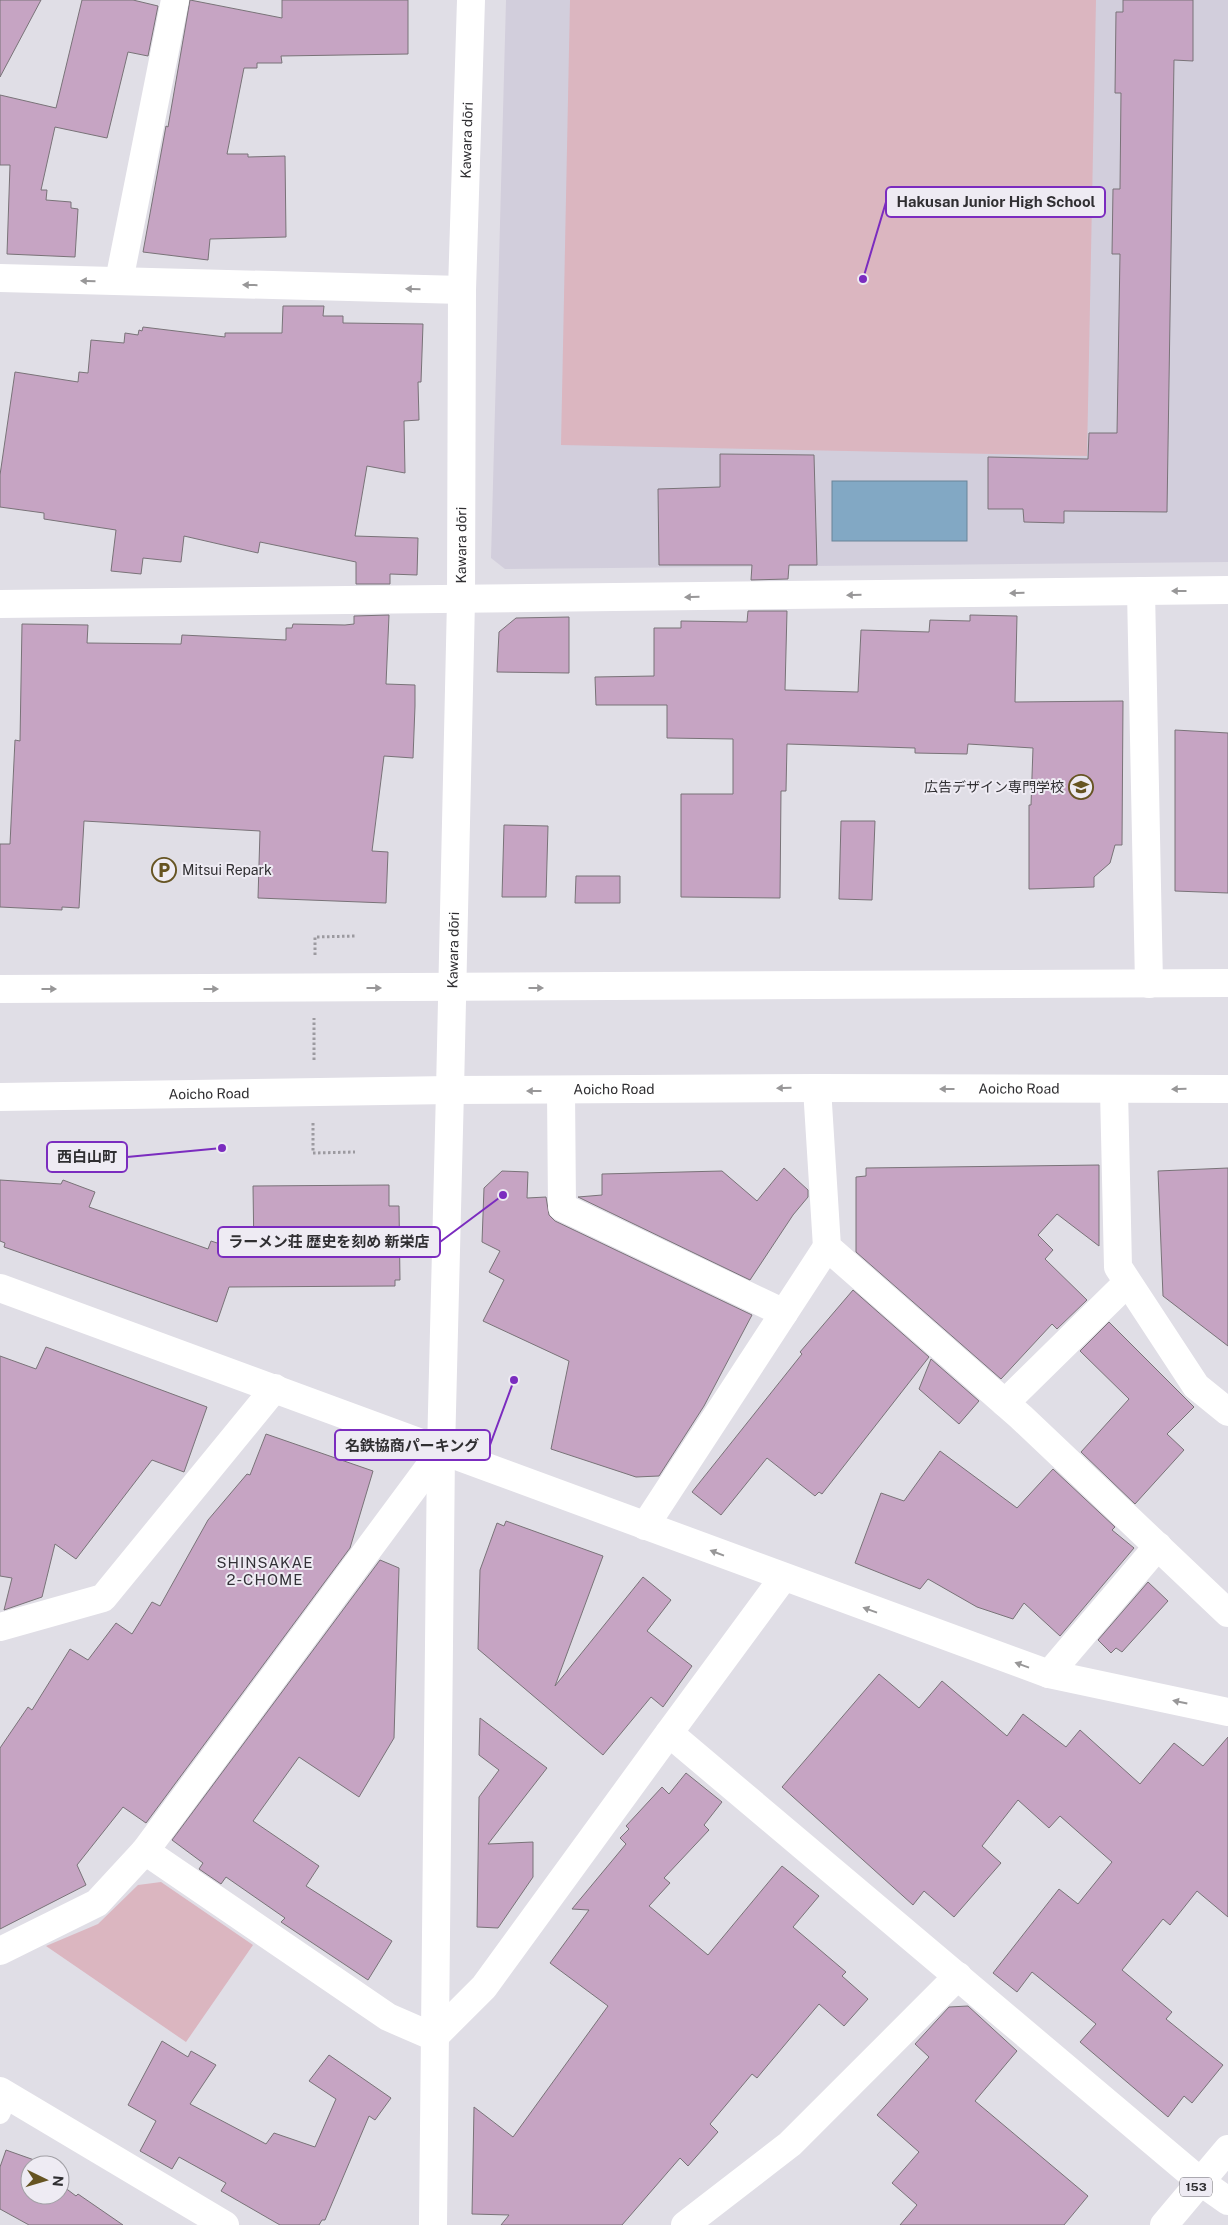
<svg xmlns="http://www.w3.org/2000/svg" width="1228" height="2225" viewBox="0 0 1228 2225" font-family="'Public Sans','Noto Sans JP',sans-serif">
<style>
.built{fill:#d2cedc}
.green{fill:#dbb6c0}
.water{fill:#82a8c4;stroke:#698498}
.building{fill:#c6a4c3;stroke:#797378}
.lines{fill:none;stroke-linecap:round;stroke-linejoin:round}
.path{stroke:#9c9aa0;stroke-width:3;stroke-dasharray:2.5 2.5;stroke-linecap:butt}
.lane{stroke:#fff;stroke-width:20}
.street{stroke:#fff;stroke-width:28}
.secondary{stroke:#fff;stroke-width:28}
.highway{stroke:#fff;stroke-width:28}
.oneway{fill:#989798}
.labels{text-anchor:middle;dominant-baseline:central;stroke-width:4;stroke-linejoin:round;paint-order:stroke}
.shield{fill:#eeebf3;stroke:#69676c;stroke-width:1}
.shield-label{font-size:12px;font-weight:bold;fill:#302f32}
.street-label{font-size:14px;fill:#302f32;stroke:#eeebf3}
.poi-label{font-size:14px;fill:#302f32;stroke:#eeebf3;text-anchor:end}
.neighbourhood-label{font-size:15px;letter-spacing:1px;fill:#333137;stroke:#eeebf3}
.leader{fill:none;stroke:#7b2cbf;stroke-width:2}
.callout-dot{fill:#7b2cbf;stroke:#eeebf3;stroke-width:2}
.callout{fill:#eeebf3;stroke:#7b2cbf;stroke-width:2}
.callout-label{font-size:15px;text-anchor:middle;font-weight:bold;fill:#302f32}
</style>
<rect width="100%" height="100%" fill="#e0dee6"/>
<polygon class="built" points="506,0 1228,0 1228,562 505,569 491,558"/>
<g class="green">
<polygon points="570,0 1096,0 1087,456 561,445"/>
<polygon points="161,1882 253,1945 186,2042 46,1946 98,1924 138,1885"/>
</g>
<rect class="water" x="832" y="481" width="135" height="60"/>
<g class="building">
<polygon points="0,0 41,0 0,77"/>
<polygon points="82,0 133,0 158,6 148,56 128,52 107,138 55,127 41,190 47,190 46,200 71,202 71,208 78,209 75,257 7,254 10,165 0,165 0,95 56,108"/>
<polygon points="190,0 282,18 282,0 408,0 408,54 281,56 282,63 257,63 257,68 244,68 227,154 248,154 248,157 285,156 286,237 210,239 208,260 143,252 166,126 168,127"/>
<polygon points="1123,0 1193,0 1193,61 1174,60 1167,512 1064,511 1064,523 1024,522 1023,509 988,509 988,457 1088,459 1089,433 1117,433 1120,254 1112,254 1113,189 1120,189 1121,93 1115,93 1116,12 1123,12"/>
<polygon points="283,306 324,306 323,316 343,316 343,323 423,324 421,382 418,382 419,420 404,421 405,473 367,466 355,536 418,538 417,575 390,574 390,584 356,584 356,562 260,542 258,553 184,536 181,562 143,558 141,574 111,571 116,530 44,519 44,513 0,507 0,475 15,372 78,382 79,372 88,373 91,340 124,343 125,333 138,335 139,330 142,331 143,327 225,337 225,333 282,333"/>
<polygon points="720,454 814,455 817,565 789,565 788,579 751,580 752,565 659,565 658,489 720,487"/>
<polygon points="748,611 787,611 785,690 858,692 861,630 929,632 930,620 970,621 970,615 1017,616 1015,702 1123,701 1122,845 1115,845 1110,863 1094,877 1094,887 1029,889 1029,805 1031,805 1033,748 968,744 967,754 915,753 915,748 787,744 786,791 781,791 780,898 681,897 681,794 733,794 733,739 667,738 667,705 596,705 595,677 654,676 654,628 681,628 681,621 747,622"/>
<polygon points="389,615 386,684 415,685 415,706 413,758 384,756 372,851 388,852 386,903 258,898 260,831 84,821 79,908 62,907 62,910 0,907 0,844 10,844 15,740 20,741 22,624 88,625 87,643 181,644 182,635 286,640 286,628 292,628 293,624 345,625 354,624 354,616"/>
<polygon points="569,617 569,673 497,672 499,632 516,618"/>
<polygon points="1175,730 1228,733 1228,893 1175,891"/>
<polygon points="841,821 875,821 872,900 839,899"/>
<polygon points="504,825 548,826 546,897 502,897"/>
<polygon points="576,876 620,876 620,903 575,903"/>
<polygon points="1099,1165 1099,1246 1057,1214 1038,1235 1053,1250 1045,1259 1087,1300 1057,1329 1052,1324 1001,1379 856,1252 856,1177 866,1176 866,1168"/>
<polygon points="784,1168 808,1190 808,1197 793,1215 750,1280 578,1197 602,1195 602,1174 722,1171 757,1201"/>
<polygon points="1228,1168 1228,1346 1163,1296 1158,1171"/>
<polygon points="502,1171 528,1172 527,1198 546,1197 549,1215 555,1221 752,1315 704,1406 659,1476 636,1477 551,1449 569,1361 483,1321 504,1280 489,1272 500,1251 482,1242 484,1188"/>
<polygon points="0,1180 61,1184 63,1180 95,1192 89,1207 208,1249 211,1241 254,1255 253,1186 389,1185 389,1206 399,1206 400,1280 395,1280 395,1286 229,1287 217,1322 4,1247 5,1243 0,1241"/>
<polygon points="853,1290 929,1357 822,1494 819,1492 815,1496 767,1458 721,1515 692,1492 802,1354 800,1352"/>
<polygon points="1109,1322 1194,1407 1167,1434 1184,1450 1135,1504 1081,1452 1129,1399 1080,1351"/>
<polygon points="46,1347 207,1407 184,1472 152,1460 76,1559 55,1544 42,1597 4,1610 12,1578 0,1576 0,1356 36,1369"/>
<polygon points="931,1359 979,1401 959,1424 919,1389"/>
<polygon points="266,1434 373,1471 350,1548 146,1823 123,1807 77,1865 86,1885 0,1929 0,1748 28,1707 32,1710 70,1649 88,1660 116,1623 132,1634 152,1602 160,1606 208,1520 247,1474 250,1475"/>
<polygon points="940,1451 1017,1508 1053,1469 1115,1527 1112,1530 1134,1548 1060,1636 1024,1603 1013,1619 977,1607 928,1579 920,1589 855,1563 881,1493 904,1501"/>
<polygon points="506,1521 603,1556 555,1686 643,1577 671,1600 647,1631 692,1666 663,1707 651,1697 603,1755 478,1649 480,1570 497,1523 504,1526"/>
<polygon points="380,1560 399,1568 394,1738 359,1797 299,1757 253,1821 319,1866 306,1886 392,1941 368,1980 281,1922 285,1918 226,1877 221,1884 199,1869 203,1863 172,1840"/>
<polygon points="1148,1582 1168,1601 1122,1652 1116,1648 1111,1653 1098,1640"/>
<polygon points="879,1674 919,1708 942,1681 1007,1736 1023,1714 1066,1747 1080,1730 1140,1784 1174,1743 1203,1766 1228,1737 1228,1917 1197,1891 1170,1925 1163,1919 1122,1970 1172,2012 1166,2019 1223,2065 1192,2103 1184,2096 1168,2117 1080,2042 1096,2024 1032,1972 1017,1992 993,1973 1059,1889 1078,1904 1112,1862 1060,1816 1049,1828 1018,1800 982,1846 1001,1863 954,1917 924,1891 913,1905 782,1787"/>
<polygon points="480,1718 547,1768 488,1844 533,1842 533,1877 498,1928 477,1927 479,1797 499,1770 479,1755"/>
<polygon points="686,1773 722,1802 704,1825 709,1830 664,1878 670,1883 649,1906 708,1955 782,1866 819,1896 793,1927 846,1972 842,1976 868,1999 844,2026 819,2004 757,2078 752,2074 710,2124 718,2132 688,2166 680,2158 622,2225 501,2225 509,2215 472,2214 474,2107 513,2137 608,2006 550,1963 589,1910 572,1909 626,1844 620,1838 629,1829 626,1826 662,1787 669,1794"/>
<polygon points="968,2006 1017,2051 975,2101 1088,2196 1064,2225 900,2225 917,2205 892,2183 919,2152 877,2115 929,2057 915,2044 949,2007"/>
<polygon points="162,2041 188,2057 191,2051 216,2065 190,2104 266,2144 274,2133 315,2147 336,2099 309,2081 329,2055 391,2098 375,2120 369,2116 325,2220 322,2220 319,2225 280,2225 221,2191 226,2183 179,2157 172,2169 140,2151 156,2121 128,2105"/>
<polygon points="6,2150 37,2161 35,2165 30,2165 30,2195 60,2195 60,2184 76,2196 78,2194 123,2225 29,2225 0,2209 0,2167"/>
</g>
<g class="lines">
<g class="path">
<polyline points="315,955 315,937 357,936"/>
<polyline points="314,1060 314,1018"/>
<polyline points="313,1123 313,1153 355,1152"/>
</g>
<polyline class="lane" points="0,2114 8,2096"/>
<g class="street">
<polyline points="0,278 462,290"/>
<polyline points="119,281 175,0"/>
<polyline points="1141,591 1149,984"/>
<polyline points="0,604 1228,590"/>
<polyline points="817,1088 827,1247 1021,1417 1228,1613"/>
<path id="s1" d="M 450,1090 L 461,600 L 462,290 L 471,0"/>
<polyline points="1114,1090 1118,1267 1196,1386 1228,1412"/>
<polyline points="561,1091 562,1207 784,1313"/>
<polyline points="1005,1403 1127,1283"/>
<polyline points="645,1526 827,1247"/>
<polyline points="783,1578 669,1733 1201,2182 1228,2201"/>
<polyline points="0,1627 103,1598 275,1388"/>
<polyline points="1049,1674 1158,1546"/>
<polyline points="145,1851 388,2017 434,2037 484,1987 669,1733"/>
<polyline points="0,1951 97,1903 145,1851 441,1451"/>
<polyline points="0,2091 225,2225"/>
<polyline points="685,2225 790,2144 958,1976"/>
</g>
<g class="secondary">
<polyline points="0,989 1228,983"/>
<path id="s2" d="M 0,1097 L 450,1090 L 817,1088 L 1228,1089"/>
<polyline points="0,1288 1049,1674 1228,1712"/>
<polyline points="433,2225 441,1451 450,1090"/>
</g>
<polyline class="highway" points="1164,2225 1228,2149"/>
</g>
<defs><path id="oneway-solid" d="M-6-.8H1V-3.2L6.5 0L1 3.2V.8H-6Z" transform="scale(1.25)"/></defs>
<g class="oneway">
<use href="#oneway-solid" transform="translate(88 281) rotate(-179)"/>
<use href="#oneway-solid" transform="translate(250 285) rotate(-179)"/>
<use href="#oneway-solid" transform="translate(413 289) rotate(-179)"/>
<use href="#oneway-solid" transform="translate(1179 591) rotate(180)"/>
<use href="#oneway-solid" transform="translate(1017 593) rotate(179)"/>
<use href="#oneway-solid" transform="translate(854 595) rotate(179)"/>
<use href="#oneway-solid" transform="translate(692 597) rotate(179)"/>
<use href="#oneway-solid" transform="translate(374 988)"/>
<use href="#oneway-solid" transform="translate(536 988)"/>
<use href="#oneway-solid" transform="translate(49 989)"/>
<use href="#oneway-solid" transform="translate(211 989)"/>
<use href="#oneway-solid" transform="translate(784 1088) rotate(179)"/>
<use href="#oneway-solid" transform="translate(947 1089) rotate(-180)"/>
<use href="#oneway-solid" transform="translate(1179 1089) rotate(179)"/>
<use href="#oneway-solid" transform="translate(534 1091) rotate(-180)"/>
<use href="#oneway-solid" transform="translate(717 1553) rotate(-159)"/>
<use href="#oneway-solid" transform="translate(870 1610) rotate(-160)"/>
<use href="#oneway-solid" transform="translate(1022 1665) rotate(-160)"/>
<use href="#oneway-solid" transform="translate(1180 1702) rotate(-168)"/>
</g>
<defs>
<symbol id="university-ring" viewBox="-11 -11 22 22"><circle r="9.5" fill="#eeebf3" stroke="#665422" stroke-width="1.5"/><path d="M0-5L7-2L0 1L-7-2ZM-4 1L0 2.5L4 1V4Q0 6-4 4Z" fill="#665422"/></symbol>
<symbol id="parking-ring" viewBox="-11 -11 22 22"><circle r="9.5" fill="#eeebf3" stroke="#665422" stroke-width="1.5"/><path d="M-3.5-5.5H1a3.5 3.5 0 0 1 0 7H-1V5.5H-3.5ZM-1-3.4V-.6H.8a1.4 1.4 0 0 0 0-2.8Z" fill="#665422"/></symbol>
</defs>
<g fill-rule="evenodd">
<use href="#university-ring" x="1067" y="773" width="28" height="28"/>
<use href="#parking-ring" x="150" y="856" width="28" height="28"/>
</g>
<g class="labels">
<rect class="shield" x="1180" y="2177.5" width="32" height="19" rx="4"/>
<g class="shield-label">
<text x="1196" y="2187">153</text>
</g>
<g class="street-label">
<text stroke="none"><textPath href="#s1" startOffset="950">Kawara dōri</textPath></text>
<text stroke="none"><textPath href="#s1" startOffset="545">Kawara dōri</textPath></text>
<text stroke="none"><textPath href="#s1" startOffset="140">Kawara dōri</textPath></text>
<text stroke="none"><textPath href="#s2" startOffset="1019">Aoicho Road</textPath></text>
<text stroke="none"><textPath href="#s2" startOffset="614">Aoicho Road</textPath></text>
<text stroke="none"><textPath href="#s2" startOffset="209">Aoicho Road</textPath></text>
</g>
<g class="poi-label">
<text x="1064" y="787">広告デザイン専門学校</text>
<text x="182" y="870" text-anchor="start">Mitsui Repark</text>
</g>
<g class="neighbourhood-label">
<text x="265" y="1562">SHINSAKAE<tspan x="265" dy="17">2-CHOME</tspan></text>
</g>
</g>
<path class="leader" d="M863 279L886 202M222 1148L127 1157M503 1195L440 1242M514 1380L490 1445"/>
<g class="callout-dot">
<circle cx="863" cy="279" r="5"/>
<circle cx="222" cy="1148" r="5"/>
<circle cx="503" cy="1195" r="5"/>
<circle cx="514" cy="1380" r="5"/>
</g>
<g class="callout">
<rect x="886" y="187" width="219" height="30" rx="5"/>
<rect x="47" y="1142" width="80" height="30" rx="5"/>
<rect x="218" y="1227" width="222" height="30" rx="5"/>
<rect x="335" y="1430" width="155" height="30" rx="5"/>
</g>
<g class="callout-label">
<text x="996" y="207">Hakusan Junior High School</text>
<text x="87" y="1162">西白山町</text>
<text x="329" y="1247">ラーメン荘 歴史を刻め 新栄店</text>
<text x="412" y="1451">名鉄協商パーキング</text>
</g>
<g transform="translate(45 2180) rotate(95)"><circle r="24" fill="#eeebf3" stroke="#a2a0a6"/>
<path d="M0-4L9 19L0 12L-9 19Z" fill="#665422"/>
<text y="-8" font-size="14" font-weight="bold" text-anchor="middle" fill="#302f32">N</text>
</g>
</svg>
